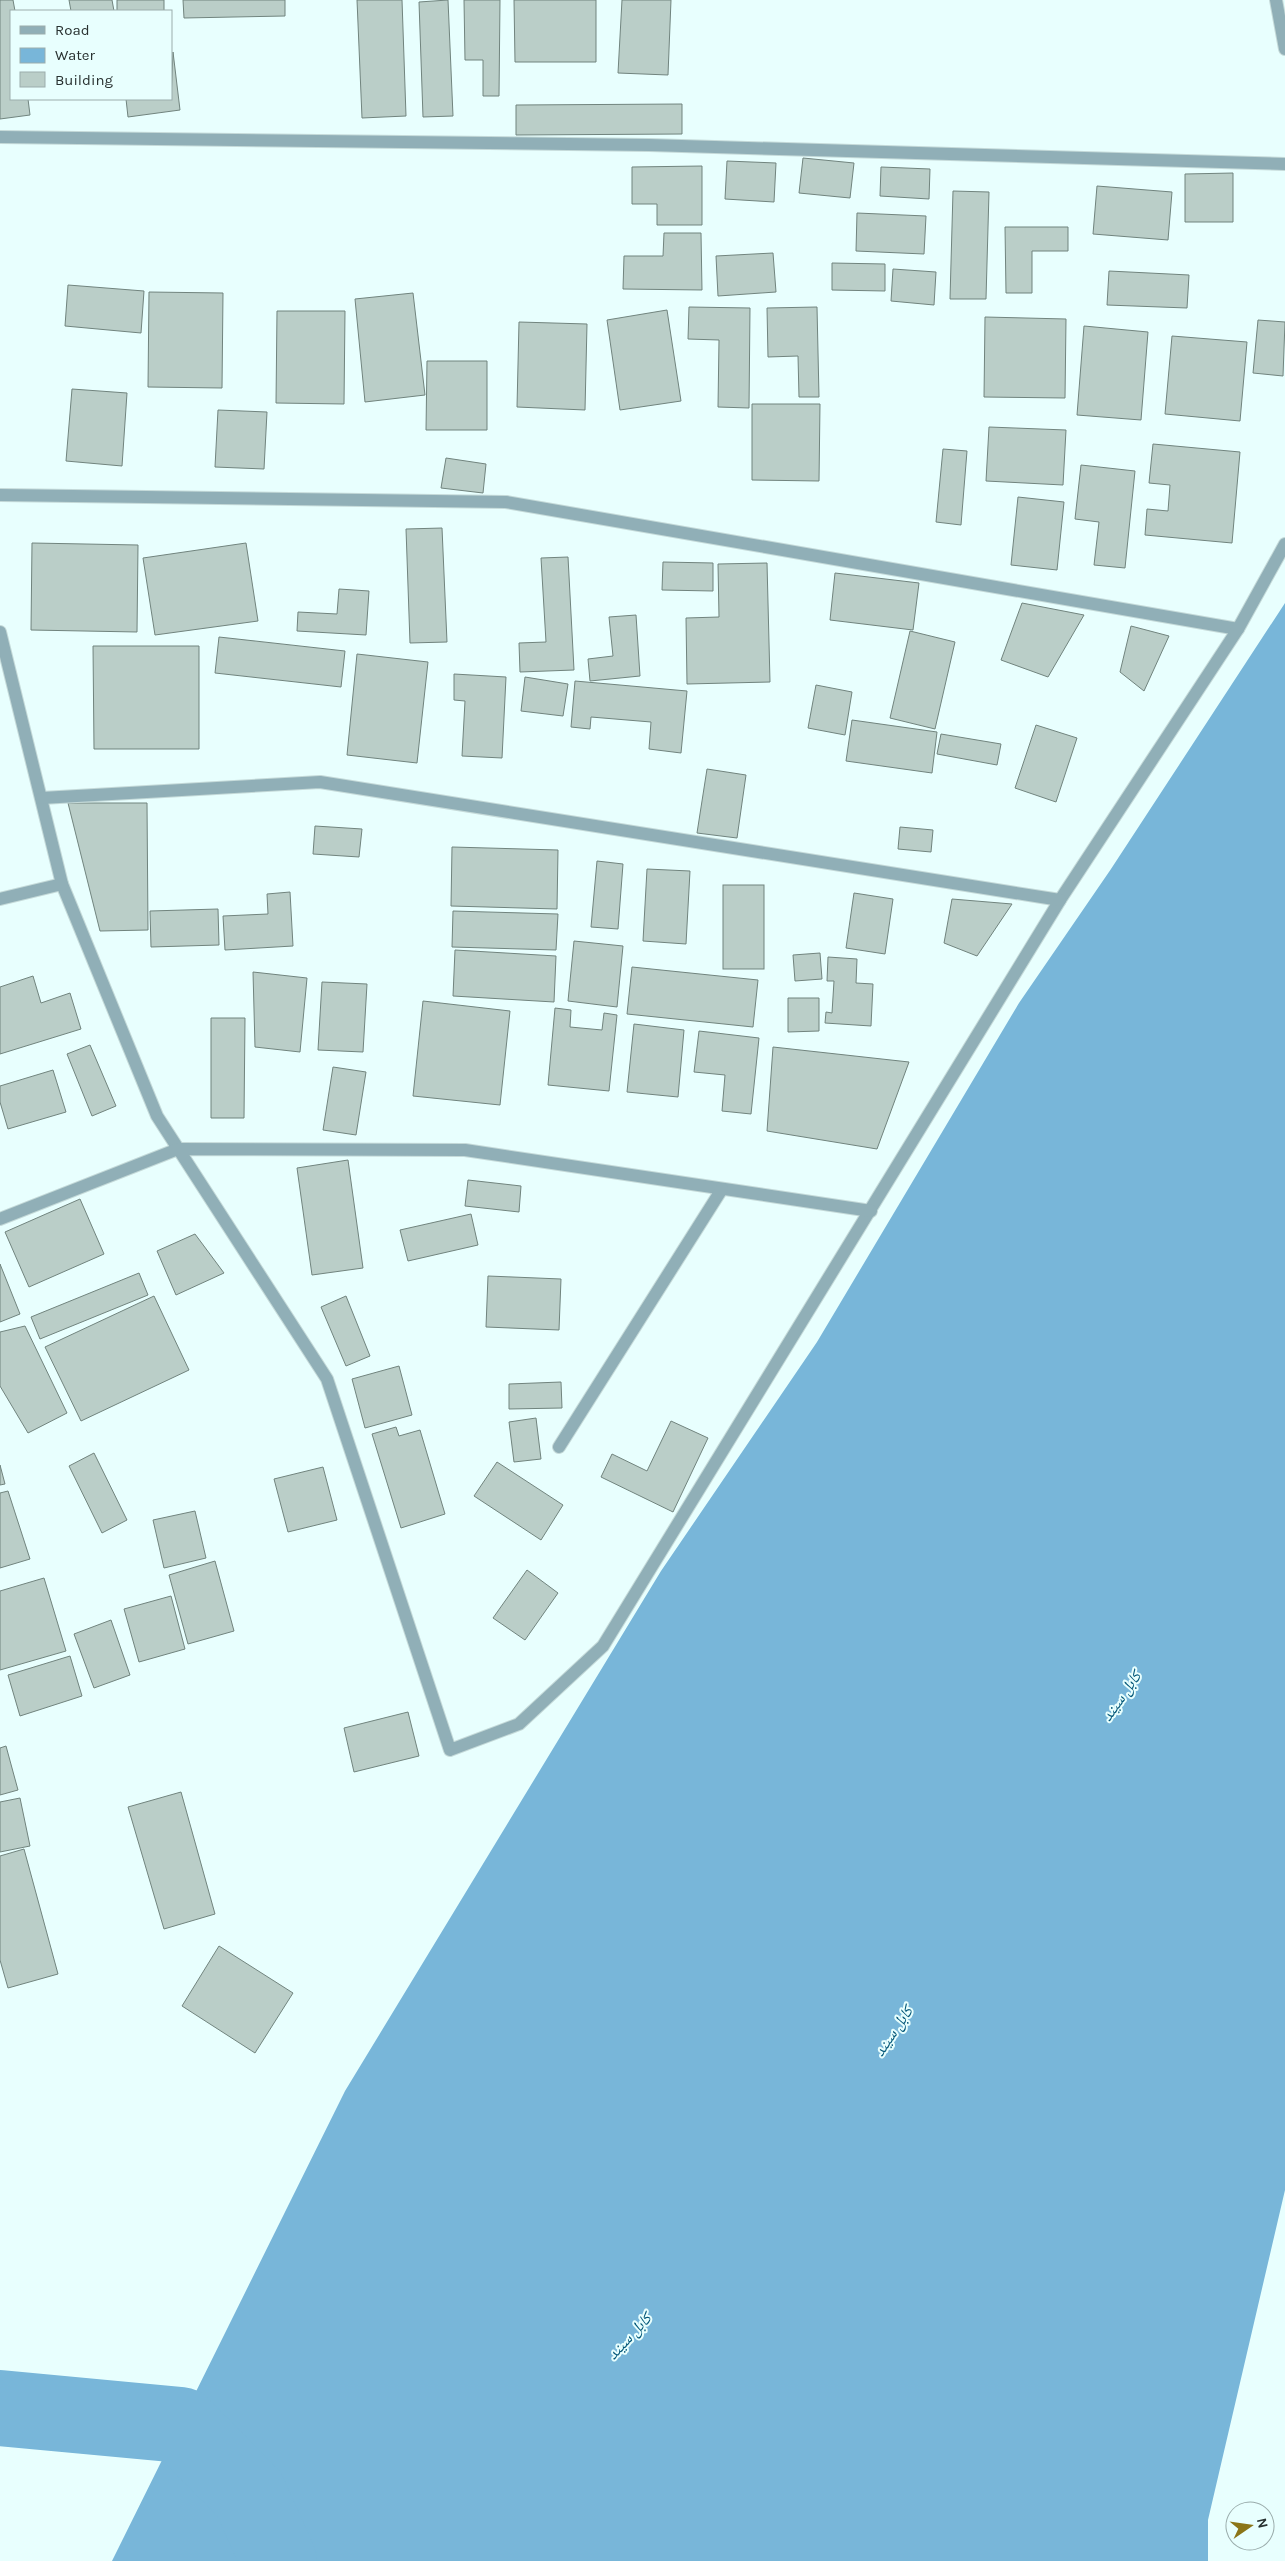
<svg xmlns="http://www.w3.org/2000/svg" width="1285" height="2561" viewBox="0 0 1285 2561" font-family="Karla,'Noto Naskh Arabic',sans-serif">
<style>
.water{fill:#78b6d9}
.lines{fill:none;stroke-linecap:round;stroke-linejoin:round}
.river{stroke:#78b6d9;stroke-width:76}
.building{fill:#bacec8;stroke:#71847e}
.street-casing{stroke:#c5dad9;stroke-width:14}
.street{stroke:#90afb7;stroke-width:12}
.labels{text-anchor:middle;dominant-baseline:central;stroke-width:4;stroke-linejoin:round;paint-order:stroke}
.water-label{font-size:16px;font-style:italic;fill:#057;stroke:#e8fffe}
</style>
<rect width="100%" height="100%" fill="#e8fffe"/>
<polygon class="water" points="1285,603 1285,2190 1208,2520 1208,2561 112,2561 345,2091 661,1571 817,1342 1019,1003 1111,869"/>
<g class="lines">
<polyline class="river" points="0,2408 181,2425 249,2494 279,2561"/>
</g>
<g class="building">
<polygon points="0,0 13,0 15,11 11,11 11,99 28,99 30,115 0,119"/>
<polygon points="69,0 112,0 114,11 71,11"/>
<rect x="117" y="0" width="47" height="11"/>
<polygon points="183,0 285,0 285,16 184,18"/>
<polygon points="357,0 402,0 406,116 362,118"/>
<polygon points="448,0 453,116 423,117 419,2"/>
<polygon points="464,0 500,0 499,96 483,96 483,60 465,60"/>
<polygon points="514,0 596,0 596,62 515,62"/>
<polygon points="622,0 671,0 668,75 618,73"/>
<polygon points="173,52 180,110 128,117 126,99 171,99"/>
<polygon points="682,104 682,134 516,135 516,105"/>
<polygon points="803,158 854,163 850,198 799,193"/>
<polygon points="727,161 776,163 774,202 725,199"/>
<polygon points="702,166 702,225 657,225 657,204 632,204 632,167"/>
<polygon points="881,167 930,169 929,199 880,196"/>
<polygon points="1233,173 1233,222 1185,222 1185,174"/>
<polygon points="1097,186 1172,192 1168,240 1093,234"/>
<polygon points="953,191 989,192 986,299 950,299"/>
<polygon points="857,213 926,216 924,254 856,251"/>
<polygon points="1005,227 1068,227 1068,251 1032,251 1032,293 1006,293"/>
<polygon points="664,233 701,233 702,290 623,289 624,256 663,256"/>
<polygon points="773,253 776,292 718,296 716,256"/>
<polygon points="832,263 885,264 885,291 832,290"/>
<polygon points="893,269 936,272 934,305 891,301"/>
<polygon points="1109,271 1189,275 1187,308 1107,305"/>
<polygon points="68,285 144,291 141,333 65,326"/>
<polygon points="149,292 223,293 222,388 148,387"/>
<polygon points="413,293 425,395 365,402 355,299"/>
<polygon points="689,307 750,308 749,408 718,407 719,340 688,339"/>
<polygon points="817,307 819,397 799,397 798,356 768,357 767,308"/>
<polygon points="667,310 681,401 620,410 607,320"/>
<polygon points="277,311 345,311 344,404 276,403"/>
<polygon points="985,317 1066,319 1065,398 984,397"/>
<polygon points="1258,320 1285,322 1283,376 1253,373"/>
<polygon points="519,322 587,324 585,410 517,407"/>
<polygon points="1084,326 1148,332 1141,420 1077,415"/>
<polygon points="1172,336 1247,342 1240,421 1165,414"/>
<polygon points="427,361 487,361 487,430 426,430"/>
<polygon points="72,389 127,393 122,466 66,461"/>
<polygon points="752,404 820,404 819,481 752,480"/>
<polygon points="218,410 267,412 264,469 215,467"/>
<polygon points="989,427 1066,430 1063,485 986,481"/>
<polygon points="1153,444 1240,452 1232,543 1145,535 1147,509 1168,511 1170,485 1149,483"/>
<polygon points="943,449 967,451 961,525 936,522"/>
<polygon points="446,458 486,464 483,493 441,488"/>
<polygon points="1081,465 1135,471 1125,568 1094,565 1099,522 1075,519"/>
<polygon points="1018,497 1064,502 1057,570 1011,565"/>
<polygon points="442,528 447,642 410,643 406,529"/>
<polygon points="32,543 138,545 137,632 31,630"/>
<polygon points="246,543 258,621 155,635 143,558"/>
<polygon points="568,557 574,670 520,672 519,643 546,642 541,558"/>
<polygon points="663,562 713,563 713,591 662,590"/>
<polygon points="767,563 770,682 687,684 686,618 719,617 718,564"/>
<polygon points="835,573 919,583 913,630 830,620"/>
<polygon points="339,589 369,591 366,635 297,631 298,612 337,614"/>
<polygon points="1022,603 1084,615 1048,677 1001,660"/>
<polygon points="636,615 640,676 590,681 588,659 613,656 609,617"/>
<polygon points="1131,626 1169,636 1144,691 1120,672"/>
<polygon points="910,631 955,642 935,729 890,718"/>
<polygon points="219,637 345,651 341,687 215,673"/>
<polygon points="93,646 199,646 199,749 94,749"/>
<polygon points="357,654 428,662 417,763 347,755"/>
<polygon points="454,674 506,677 502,758 462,756 465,701 454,700"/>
<polygon points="525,677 568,684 563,716 521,711"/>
<polygon points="575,681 687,691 681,753 649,749 651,722 591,717 590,729 571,727"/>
<polygon points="816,685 852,692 845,735 808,728"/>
<polygon points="852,720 937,732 932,773 846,761"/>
<polygon points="1036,725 1077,738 1056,802 1015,788"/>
<polygon points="941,734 1001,744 997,765 937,754"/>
<polygon points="707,769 746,775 737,838 697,833"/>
<polygon points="68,803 147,803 148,930 100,931"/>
<polygon points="315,826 362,829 359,857 313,854"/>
<polygon points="900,827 933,830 931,852 898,849"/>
<polygon points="452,847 558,850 557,909 451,906"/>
<polygon points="597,861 623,864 618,929 591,927"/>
<polygon points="647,869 690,871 686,944 643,941"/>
<rect x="723" y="885" width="41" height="84"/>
<polygon points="290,892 293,946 225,950 223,916 268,914 267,894"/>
<polygon points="854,893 893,899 885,954 846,948"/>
<polygon points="952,899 1012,904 977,956 944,943"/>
<polygon points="218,909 219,945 151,947 150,911"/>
<polygon points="453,911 558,914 556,950 452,947"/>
<polygon points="574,941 623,946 617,1007 568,1001"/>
<polygon points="455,950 556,956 554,1002 453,996"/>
<polygon points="820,953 822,979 795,981 793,955"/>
<polygon points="828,957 857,959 856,983 873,984 871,1026 825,1023 826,1012 832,1013 834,981 827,981"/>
<polygon points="632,967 758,980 753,1027 627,1014"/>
<polygon points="253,972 307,978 300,1052 255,1047"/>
<polygon points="33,976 41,1003 70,993 81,1029 0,1054 0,987"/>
<polygon points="322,982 367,984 363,1052 318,1050"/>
<polygon points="788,998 819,998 819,1031 788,1032"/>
<polygon points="423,1001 510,1011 500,1105 413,1096"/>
<polygon points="555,1008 571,1010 570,1027 602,1030 604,1013 617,1015 609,1091 548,1085"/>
<polygon points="211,1018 245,1018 244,1118 211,1118"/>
<polygon points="634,1024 684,1030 678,1097 627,1092"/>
<polygon points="699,1031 759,1038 751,1114 722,1111 725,1075 694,1072"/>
<polygon points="90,1045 116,1106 92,1116 67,1054"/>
<polygon points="773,1047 909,1062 877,1149 767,1131"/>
<polygon points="333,1067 366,1072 356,1135 323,1130"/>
<polygon points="53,1070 66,1112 8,1129 0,1102 0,1086"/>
<polygon points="348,1160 363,1268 312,1275 297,1168"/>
<polygon points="468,1180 521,1186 519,1212 465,1206"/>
<polygon points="80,1199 104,1254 29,1287 5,1232"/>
<polygon points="471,1214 478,1245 408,1261 400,1230"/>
<polygon points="195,1234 224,1273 176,1295 157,1251"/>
<polygon points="0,1264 20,1314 0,1322"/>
<polygon points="139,1273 148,1295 40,1339 31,1317"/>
<polygon points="488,1276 561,1279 559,1330 486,1327"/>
<polygon points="154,1296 189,1370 81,1421 45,1347"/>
<polygon points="346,1296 370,1356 346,1366 321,1307"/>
<polygon points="25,1326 67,1413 28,1433 0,1386 0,1332"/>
<polygon points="399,1366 412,1415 365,1428 352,1379"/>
<polygon points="561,1382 562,1408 509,1409 509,1384"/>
<polygon points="536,1418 541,1459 514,1462 509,1422"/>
<polygon points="671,1421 708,1438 673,1512 601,1477 612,1454 647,1471"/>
<polygon points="396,1427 399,1436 420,1430 445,1514 401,1528 372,1434"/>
<polygon points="94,1453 127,1520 102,1533 69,1466"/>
<polygon points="497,1462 563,1505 541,1540 474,1496"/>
<polygon points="0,1465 5,1484 0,1485"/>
<polygon points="323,1467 337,1520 288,1532 274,1479"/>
<polygon points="8,1491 30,1559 0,1568 0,1493"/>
<polygon points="195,1511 206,1558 164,1568 153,1520"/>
<polygon points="215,1561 234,1631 188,1644 169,1575"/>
<polygon points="527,1570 558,1593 525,1640 493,1618"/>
<polygon points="44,1578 66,1651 0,1670 0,1591"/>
<polygon points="171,1596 185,1649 139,1662 124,1609"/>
<polygon points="111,1620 130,1675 94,1688 74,1634"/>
<polygon points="70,1656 82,1696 20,1716 8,1675"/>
<polygon points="408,1712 419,1756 354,1772 344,1728"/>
<polygon points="6,1746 18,1790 0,1795 0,1748"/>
<polygon points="181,1792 215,1914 164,1929 128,1807"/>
<polygon points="20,1798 30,1846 0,1852 0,1802"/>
<polygon points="24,1849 58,1974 8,1988 0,1960 0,1856"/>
<polygon points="219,1946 293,1993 255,2053 182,2006"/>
</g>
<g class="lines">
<defs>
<g id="street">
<polyline points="1276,0 1285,49"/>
<polyline points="0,137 649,145 1285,164"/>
<polyline points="0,495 506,502 1238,629"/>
<polyline points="0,632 62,884 157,1116 327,1379 450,1750 519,1724 603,1646 1060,900 1238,629 1285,544"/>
<polyline points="42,798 320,782 1060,900"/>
<polyline points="0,899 62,884"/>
<polyline points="0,1219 178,1149 465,1150 871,1211"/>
<polyline points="559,1447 722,1189"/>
</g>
</defs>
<use href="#street" class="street-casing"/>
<use href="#street" class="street"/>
</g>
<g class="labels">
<g class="water-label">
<text transform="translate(1121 1696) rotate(-55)">کابل سيند</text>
<text transform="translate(893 2031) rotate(-56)">کابل سيند</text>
<text transform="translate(629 2336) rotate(-47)">کابل سيند</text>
</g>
</g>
<rect x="10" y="10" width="162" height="90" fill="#e8fffe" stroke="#9badac"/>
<rect x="20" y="26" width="25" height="8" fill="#90afb7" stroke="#9badac"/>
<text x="55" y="35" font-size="15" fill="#283130">Road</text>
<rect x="20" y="48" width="25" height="15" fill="#78b6d9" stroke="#9badac"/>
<text x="55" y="60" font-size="15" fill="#283130">Water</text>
<rect x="20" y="72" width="25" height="15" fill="#bacec8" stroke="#9badac"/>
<text x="55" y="85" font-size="15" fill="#283130">Building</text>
<g transform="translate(1250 2526) rotate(77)"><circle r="24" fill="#e8fffe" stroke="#9badac"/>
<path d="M0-4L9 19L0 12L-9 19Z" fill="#8b7518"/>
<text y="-8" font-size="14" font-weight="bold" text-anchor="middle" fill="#283130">N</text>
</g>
</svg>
